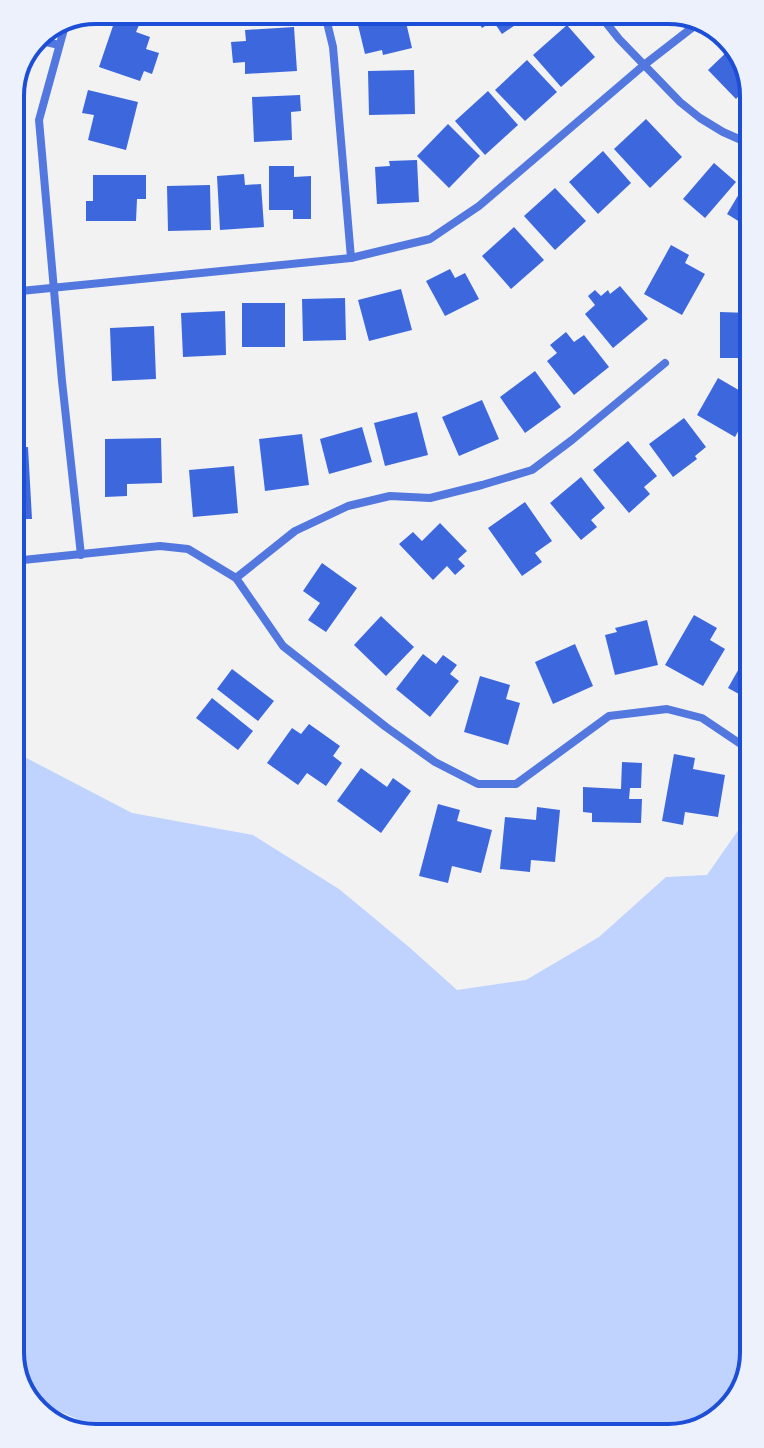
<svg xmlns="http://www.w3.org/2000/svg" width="764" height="1448" viewBox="0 0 764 1448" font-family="'Noto Sans',sans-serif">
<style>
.water{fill:#bfd3fe}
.building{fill:#3d67dc}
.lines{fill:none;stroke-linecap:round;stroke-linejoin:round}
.minor{stroke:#5277de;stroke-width:8}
.rim{fill:none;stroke:#1d4ed8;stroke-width:4}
</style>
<rect width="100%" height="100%" fill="#f2f2f2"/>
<polygon class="water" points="13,751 132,813 253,835 339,889 409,947 457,990 526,980 599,937 666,877 707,875 751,812 751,871 744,885 752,929 754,1358 739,1400 702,1431 157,1437 91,1425 47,1406 17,1384"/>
<g class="building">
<polygon points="470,10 537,10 502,34 493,21 482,28"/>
<polygon points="116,17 139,25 136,32 150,37 146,49 159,53 152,74 144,71 140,81 99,67"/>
<polygon points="392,17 392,21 405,18 412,48 383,55 382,50 365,54 358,25"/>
<polygon points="567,25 595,57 561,87 533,55"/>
<polygon points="294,27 297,71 245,74 245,62 233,63 231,42 246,41 245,30"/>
<polygon points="733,46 747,62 747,87 736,99 708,70"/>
<polygon points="527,60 557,92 525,121 495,90"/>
<polygon points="414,70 415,114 369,115 368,71"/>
<polygon points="88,90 138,102 126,150 88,140 94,115 82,113"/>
<polygon points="488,91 518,125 485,155 455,121"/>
<polygon points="300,95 301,111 291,112 292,140 254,142 252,97"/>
<polygon points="646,119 682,157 650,188 614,149"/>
<polygon points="448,124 480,156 449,188 417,156"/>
<polygon points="603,151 631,183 598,214 569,182"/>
<polygon points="417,160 419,202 377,204 375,167 390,166 389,161"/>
<polygon points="714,163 736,182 705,218 683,199"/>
<polygon points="269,166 294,166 294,177 311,176 311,219 293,219 293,210 269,210"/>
<polygon points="244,174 245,185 261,184 264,227 220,230 217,176"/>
<polygon points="93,175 146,175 146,199 137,199 136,221 86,221 86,201 93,201"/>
<polygon points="746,182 748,184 748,227 727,214"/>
<polygon points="210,185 211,230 168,231 167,186"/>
<polygon points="555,188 586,221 555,250 524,216"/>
<polygon points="514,227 544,260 511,289 482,256"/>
<polygon points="671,245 689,255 685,263 705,274 682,315 644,294"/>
<polygon points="450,269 455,278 465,273 479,299 445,316 426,281"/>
<polygon points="620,286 648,319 613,348 585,314 595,305 588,296 595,290 601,296 608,290 610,294"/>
<polygon points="401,289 412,330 369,341 358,300"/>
<polygon points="345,298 346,340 303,341 302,299"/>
<rect x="242" y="303" width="43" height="44"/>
<polygon points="225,311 226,355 183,357 181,313"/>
<polygon points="720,312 749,313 749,358 720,358"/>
<polygon points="154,326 156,379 112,381 110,328"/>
<polygon points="566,332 574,342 584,335 609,367 574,395 547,361 557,353 550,345"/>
<polygon points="11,346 14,346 17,389 12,390"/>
<polygon points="535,371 561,407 525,433 500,397"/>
<polygon points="718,378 749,396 749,412 735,437 697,415"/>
<polygon points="482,400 499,439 459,456 442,417"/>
<polygon points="417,412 428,455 385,466 374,423"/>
<polygon points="684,418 706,447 695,456 697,459 673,477 649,444"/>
<polygon points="362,427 372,462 329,474 320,439"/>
<polygon points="302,434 309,485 265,491 259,439"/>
<polygon points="161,438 162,483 127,484 127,496 105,497 105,439"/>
<polygon points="628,441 657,476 644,487 650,494 629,513 593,470"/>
<polygon points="28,447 32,519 16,519 16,510 12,510 12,448"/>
<polygon points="234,466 238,513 193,517 189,470"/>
<polygon points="581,477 605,508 591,520 597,527 581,540 550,503"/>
<polygon points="525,502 552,541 535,553 542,562 522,576 488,528"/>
<polygon points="440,523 467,551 458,559 465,566 455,575 447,566 433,580 399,544 413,532 422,541"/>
<polygon points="322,563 357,588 326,632 308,620 320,603 303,591"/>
<polygon points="694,615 717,628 710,640 725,649 703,686 665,665"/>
<polygon points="381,616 414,647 386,676 354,645"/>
<polygon points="647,620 658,665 615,675 605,635 617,632 615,628"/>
<polygon points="575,644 593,686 553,704 535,662"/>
<polygon points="750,649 750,694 751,714 742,709 748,699 728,688"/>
<polygon points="423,654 436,664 443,655 457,665 450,674 459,681 430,717 396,689"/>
<polygon points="232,669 274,701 258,721 217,689"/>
<polygon points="480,676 510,685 506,699 520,703 508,745 464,732"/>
<polygon points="212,698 253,731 238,750 196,718"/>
<polygon points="309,724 340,746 333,756 342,763 326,786 307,773 298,785 267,763 292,728 301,734"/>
<polygon points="674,754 695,758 693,769 725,775 718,817 685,812 683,825 662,821"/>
<polygon points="622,762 642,763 641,788 630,788 629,799 642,799 641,823 592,822 592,813 583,812 583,787 621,789"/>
<polygon points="361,768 387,787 393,778 411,791 381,833 337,801"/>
<polygon points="438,804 460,810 457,821 492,830 481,873 452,866 448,883 419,876"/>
<polygon points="537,807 560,810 555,862 531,860 530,872 500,869 505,817 536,820"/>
</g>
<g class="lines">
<g class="minor">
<polyline points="324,10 333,47 351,258"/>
<polyline points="596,10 619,39 680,102 700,118 723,132 748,143"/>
<polyline points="66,22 39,120 62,381 81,555"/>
<polyline points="34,39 59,45"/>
<polyline points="11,292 351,258 430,239 479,206 644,65 702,20"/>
<polyline points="13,561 160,546 188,549 236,578 283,646 386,727 435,762 478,784 516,784 609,716 667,709 702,718 751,751"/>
<polyline points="236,578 295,531 348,506 390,496 430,498 482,485 532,470 572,440 665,363"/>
</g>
</g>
<path d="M0 0H764V1448H0ZM96 24H668A72 72 0 0 1 740 96V1352A72 72 0 0 1 668 1424H96A72 72 0 0 1 24 1352V96A72 72 0 0 1 96 24Z" fill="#edf1fc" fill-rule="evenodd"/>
<path class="rim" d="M96 24H668A72 72 0 0 1 740 96V1352A72 72 0 0 1 668 1424H96A72 72 0 0 1 24 1352V96A72 72 0 0 1 96 24Z"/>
</svg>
